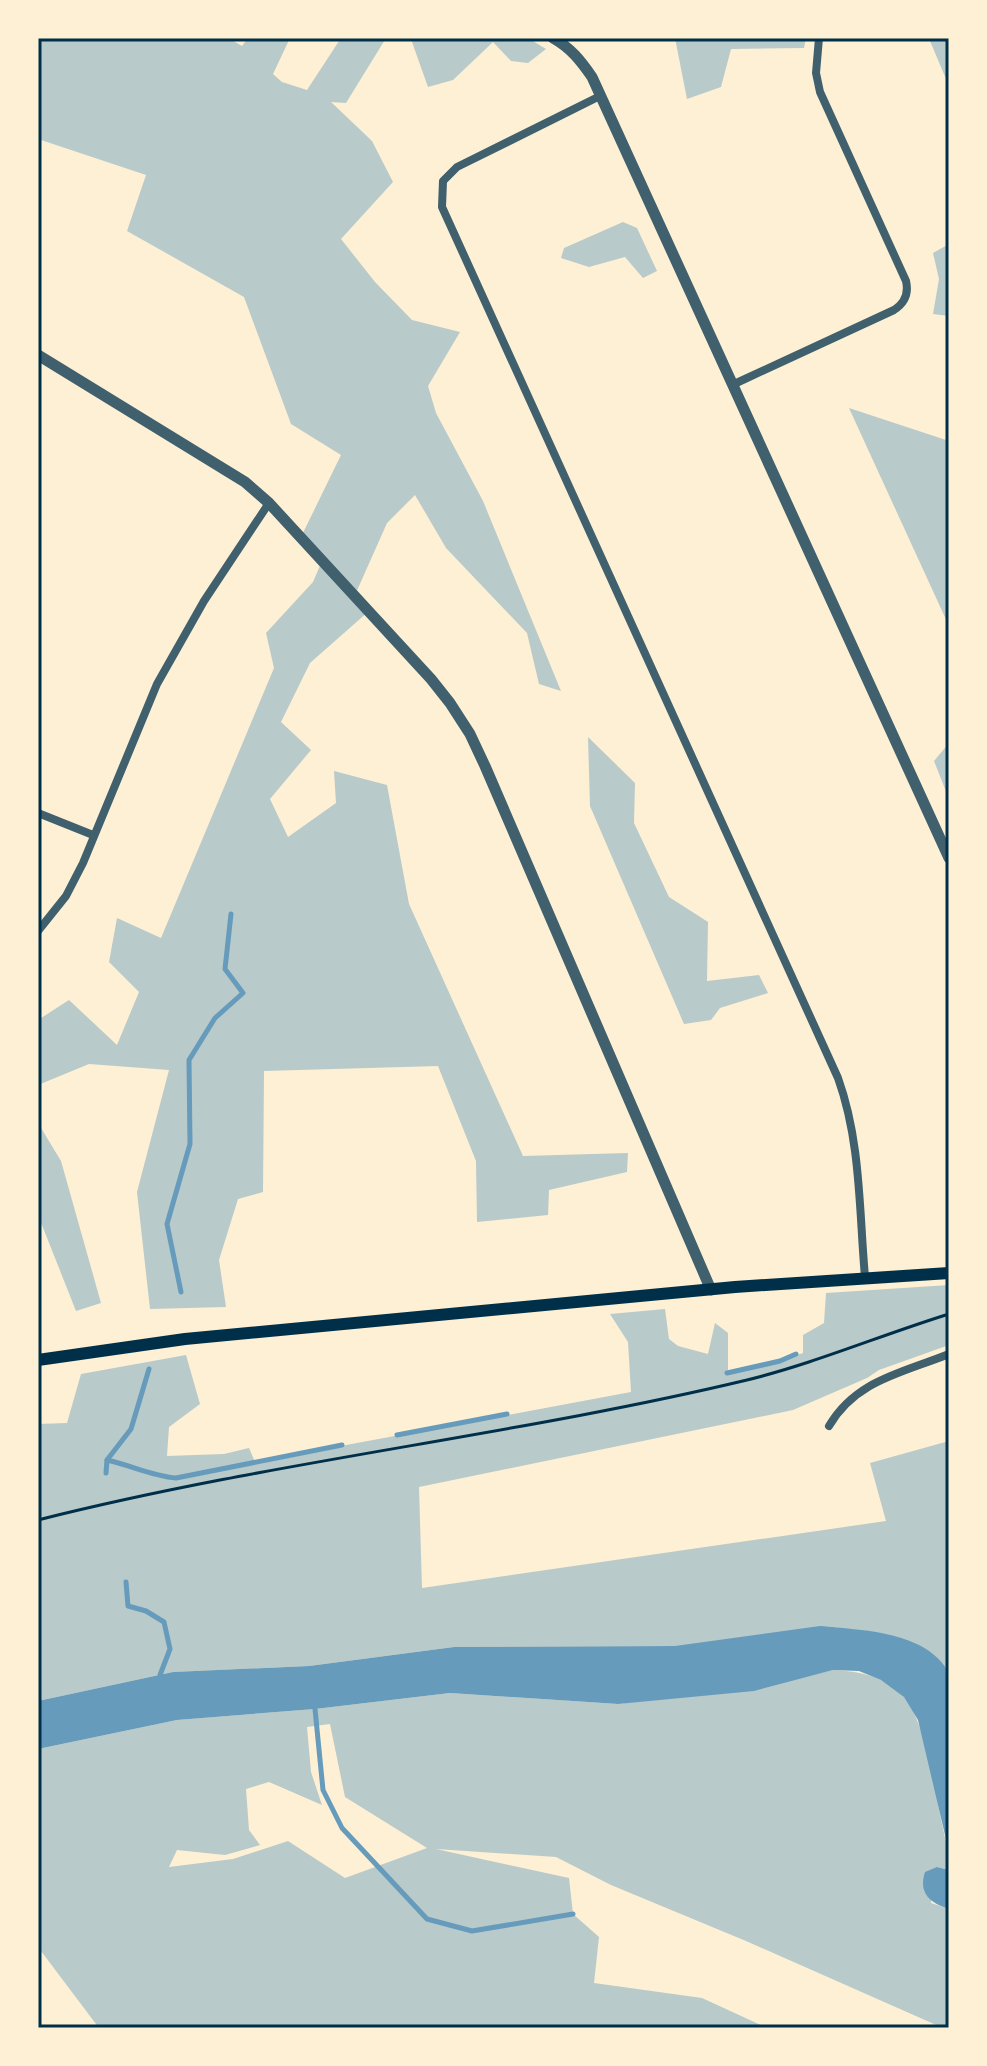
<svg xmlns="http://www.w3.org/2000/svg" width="987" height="2066" viewBox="0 0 987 2066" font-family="Jost,sans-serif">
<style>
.green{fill:#b9caca;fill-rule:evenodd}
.water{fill:#669bbc}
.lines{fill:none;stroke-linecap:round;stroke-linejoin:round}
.stream{stroke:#669bbc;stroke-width:5}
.path{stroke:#003049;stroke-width:3}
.minor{stroke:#3f606c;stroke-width:8}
.tertiary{stroke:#3f606c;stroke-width:11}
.secondary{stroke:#003049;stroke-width:12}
.neatline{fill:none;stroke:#003049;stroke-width:3}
</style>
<rect width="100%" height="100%" fill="#fdf0d5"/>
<g class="green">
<polygon points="38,38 228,38 242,46 248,38 290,38 273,74 282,82 307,90 341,38 386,38 346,103 331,102 372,141 393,182 341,239 375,282 412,320 460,332 428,386 436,413 483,501 561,691 539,684 527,633 446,548 415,495 387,523 355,595 369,611 310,663 281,722 311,750 270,799 288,837 336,803 334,771 387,785 409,904 523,1156 628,1153 627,1172 549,1190 548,1215 477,1222 476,1161 438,1066 264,1071 263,1192 238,1199 219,1260 226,1307 150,1309 137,1192 169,1070 89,1064 38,1085 38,1020 69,1000 117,1045 139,992 109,962 117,918 161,938 274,668 266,633 313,582 322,561 301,537 341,455 291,424 244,297 127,231 146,175 38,139"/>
<polygon points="414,38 528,38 546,49 528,63 511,61 493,42 453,80 428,87 412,42"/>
<polygon points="675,38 806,38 804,48 731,49 721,87 687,99"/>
<polygon points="931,38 949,38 949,86 930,41"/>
<polygon points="623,222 637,228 657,271 643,278 625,257 589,267 561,258 564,248"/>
<polygon points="949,244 949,316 933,314 939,279 933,253"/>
<polygon points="849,408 949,441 949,626"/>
<polygon points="588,737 635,783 634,823 669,897 708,922 707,981 759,975 768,993 720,1008 711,1020 684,1024 590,806"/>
<polygon points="949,743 949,799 934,761"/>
<polygon points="38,1123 61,1161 101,1303 76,1311 38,1215"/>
<polygon points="949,1285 949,1345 879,1370 867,1378 793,1410 419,1487 422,1588 886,1521 870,1463 949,1441 949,1673 947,1668 675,1646 454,1647 309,1666 173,1672 38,1701 38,1424 67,1423 81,1374 186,1355 200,1404 169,1427 167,1456 224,1454 249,1448 255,1462 631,1392 628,1342 610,1314 665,1309 669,1339 678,1346 708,1354 715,1323 728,1333 728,1373 780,1361 803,1353 803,1335 824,1323 826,1293"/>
<path d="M 833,1670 C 859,1671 888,1677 905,1698 C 930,1730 936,1811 949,1852 L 949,1870 L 937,1867 L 931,1903 L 949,1909 L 949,2028 L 943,2028 L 746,1941 L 611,1885 L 556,1857 L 436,1849 L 569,1878 L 573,1914 L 599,1937 L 594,1983 L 702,1998 L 767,2028 L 99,2028 L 38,1947 L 38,1749 L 177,1720 L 315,1709 L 450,1693 L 618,1704 L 800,1678 ZM 330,1724 L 345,1797 L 427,1848 L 345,1878 L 288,1841 L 233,1859 L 169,1867 L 177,1850 L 225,1855 L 260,1845 L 249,1830 L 246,1789 L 269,1782 L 322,1805 L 311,1772 L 307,1727 Z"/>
</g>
<g class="water">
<path d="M 820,1626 C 861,1630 927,1631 949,1673 L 949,1852 L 918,1720 L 904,1697 L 881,1680 L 859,1671 L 833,1670 L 754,1691 L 618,1704 L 450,1693 L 315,1709 L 177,1720 L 38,1749 L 38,1701 L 173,1672 L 309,1666 L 454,1647 L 675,1646 Z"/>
<path d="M 937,1867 L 949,1870 L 949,1909 C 930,1903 918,1893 925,1872 Z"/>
</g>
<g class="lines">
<g class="stream">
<polyline points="181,1292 167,1224 190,1144 189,1060 215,1018 243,993 225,969 231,914"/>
<polyline points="727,1373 780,1361 796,1354"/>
<polyline points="397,1435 507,1414"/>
<path d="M 107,1460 C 130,1465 152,1476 176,1478 L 342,1445"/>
<polyline points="106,1473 107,1460 131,1429 149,1369"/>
<polyline points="126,1582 128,1606 146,1611 164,1622 170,1649 160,1675"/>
<polyline points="315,1709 323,1790 342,1828 427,1919 472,1931 573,1914"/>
</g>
<path class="path" d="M 38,1520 C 272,1461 513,1436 747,1380 C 816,1363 881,1335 949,1314"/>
<g class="minor">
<path d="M 600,96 L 457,167 L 443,181 L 442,207 L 838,1078 C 861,1142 859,1210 865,1277"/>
<path d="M 732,385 L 894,310 C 905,303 909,294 906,281 L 820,92 L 816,73 L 819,38"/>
<polyline points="38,813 93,835"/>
<polyline points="38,931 66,896 83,863 157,684 204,601 269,503"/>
<path d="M 829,1426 C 856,1380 902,1373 949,1354"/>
</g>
<g class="tertiary">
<path d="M 553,38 C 571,48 581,61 592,77 L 949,858"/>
<polyline points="38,355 245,482 269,503 431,679 450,703 470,734 485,766 711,1290"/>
</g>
<polyline class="secondary" points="38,1360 185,1339 735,1287 949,1273"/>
</g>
<rect width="987" height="2066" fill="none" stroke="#fdf0d5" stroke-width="80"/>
<rect x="40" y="40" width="907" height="1986" class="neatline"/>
</svg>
